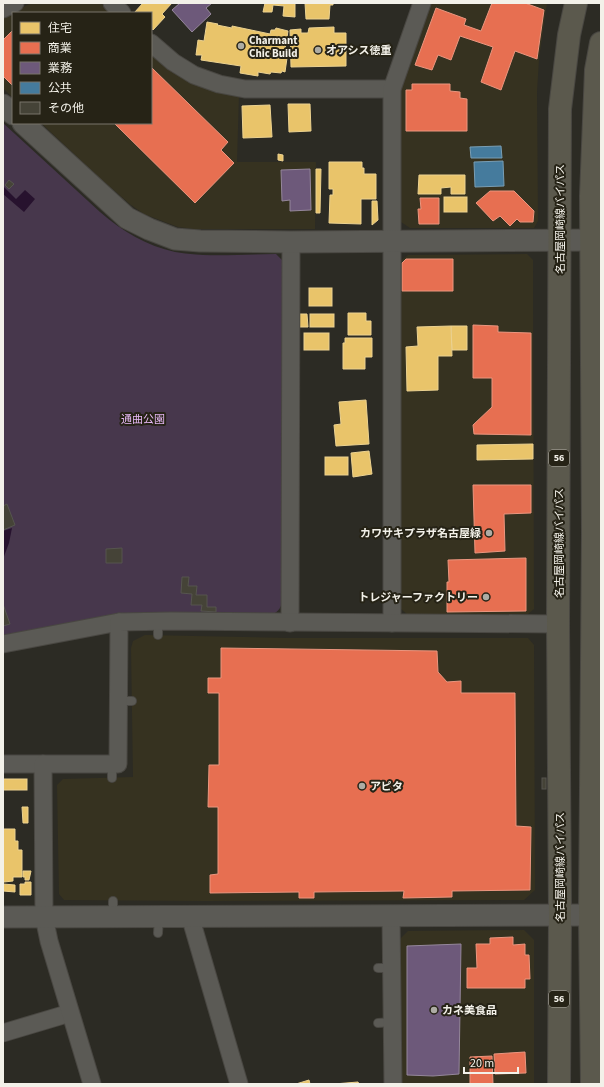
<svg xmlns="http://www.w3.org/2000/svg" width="604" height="1087" viewBox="0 0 604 1087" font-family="'Source Sans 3','Noto Sans JP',sans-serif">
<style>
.built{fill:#363220}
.green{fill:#47374c}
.water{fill:#27122e}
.homes{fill:#e9c46a;stroke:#ecd290}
.shops{fill:#e76f51;stroke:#eb967f}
.offices{fill:#6d597a;stroke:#95879b}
.public{fill:#457b9d;stroke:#799eb4}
.building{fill:#454337;stroke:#56554f}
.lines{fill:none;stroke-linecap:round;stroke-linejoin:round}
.service-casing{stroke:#494742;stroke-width:10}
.minor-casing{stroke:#494742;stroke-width:19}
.tertiary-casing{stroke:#494742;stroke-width:23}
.primary-casing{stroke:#494742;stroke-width:24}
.service{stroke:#5b5a55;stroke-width:8}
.minor{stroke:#5b5a55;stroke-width:17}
.tertiary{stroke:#5b5a55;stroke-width:21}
.primary{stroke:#5b594d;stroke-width:22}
.poi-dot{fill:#adaca4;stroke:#262316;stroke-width:1.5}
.labels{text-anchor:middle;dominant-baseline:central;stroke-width:4;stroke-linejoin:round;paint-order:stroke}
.shield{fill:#262316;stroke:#b6b3aa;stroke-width:1}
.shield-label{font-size:10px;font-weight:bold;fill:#f3f1e9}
.poi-label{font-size:11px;font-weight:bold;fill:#f3f1e9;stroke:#262316;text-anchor:start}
.street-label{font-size:11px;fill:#f3f1e9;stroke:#262316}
.park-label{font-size:11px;fill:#e6b8f5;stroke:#262316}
</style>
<rect width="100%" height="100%" fill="#2c2b24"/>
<g class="built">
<polygon points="31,3 102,3 112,13 13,13 13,98 3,88 3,18"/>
<polygon points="431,3 547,3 539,59 537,92 538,221 534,228 410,228 401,222 401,90"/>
<polygon points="151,53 239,94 237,162 316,162 315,229 194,229 178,227 144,214 131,205 101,179 41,123 151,123"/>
<polygon points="527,254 533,260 534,609 528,614 408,615 401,609 400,261 408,255"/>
<polygon points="145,635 287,638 528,638 534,645 535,890 524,900 206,901 64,900 59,894 57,785 63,779 133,777 131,648 133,641"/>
<polygon points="524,930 534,940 534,1084 400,1084 400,939 408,931"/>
</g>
<path class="green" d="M 3,123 L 100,212 C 122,231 147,246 175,252 C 206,258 245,254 276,254 L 283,261 L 283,598 C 281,607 280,611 271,615 L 115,615 L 3,635 Z"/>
<g class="water">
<polygon points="3,186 16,199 25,190 35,199 24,212 3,194"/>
<polygon points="12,528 9,543 3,559 3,531"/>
</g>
<g class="homes">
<polygon points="143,3 172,3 162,14 165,17 153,30 151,28 151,13 134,13"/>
<polygon points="265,3 295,3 295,17 283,16 284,6 273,5 272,12 263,12"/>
<polygon points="305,3 333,3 333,5 330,5 329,19 306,19"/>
<polygon points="207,22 218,24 217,25 232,28 232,26 270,34 271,30 275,30 276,28 288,31 285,50 288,51 285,72 282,71 281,73 271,72 270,74 258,72 258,76 240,73 241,66 201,60 202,55 196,55 198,40 204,41"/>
<polygon points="334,27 334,33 346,33 346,66 291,67 290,30 301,29 301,33 308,33 309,28"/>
<polygon points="288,104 310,104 311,131 289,132"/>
<polygon points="270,105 272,137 243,138 242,106"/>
<polygon points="278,154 283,155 283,161 278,160"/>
<polygon points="329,162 362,162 362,168 364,168 364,174 376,174 376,199 361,199 361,224 329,223 330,195 333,195 333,189 329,189"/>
<polygon points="316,169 321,169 320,213 316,213"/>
<polygon points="419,175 465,175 465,194 451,194 451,187 441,188 441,194 418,194"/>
<rect x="444" y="197" width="23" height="15"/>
<polygon points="372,201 377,201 378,220 372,225"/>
<rect x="309" y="288" width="23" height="18"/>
<polygon points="348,313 366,313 366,321 371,321 371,335 348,335"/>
<polygon points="299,314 307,314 308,327 299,327"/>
<rect x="310" y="314" width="24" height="13"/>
<polygon points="451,326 467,326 467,350 452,350"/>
<polygon points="451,326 452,356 438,356 438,390 407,391 406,347 418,346 417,327"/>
<rect x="304" y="333" width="25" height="17"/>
<polygon points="345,338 372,338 372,357 365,357 365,369 343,369 343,343 345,343"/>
<polygon points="366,400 369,444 336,446 334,425 341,424 339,402"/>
<polygon points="533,444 533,459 477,460 477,445"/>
<polygon points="369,451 372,474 353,477 351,453"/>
<rect x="325" y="457" width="23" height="18"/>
<rect x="3" y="779" width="24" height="11"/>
<polygon points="22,807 28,807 28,823 23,823"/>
<polygon points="3,829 15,829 15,841 18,841 18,850 22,850 22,877 13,877 13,881 4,882 3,879"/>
<polygon points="23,871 31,871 29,880 25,880 25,877 23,877"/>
<polygon points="25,882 31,882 31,895 20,895 20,884 25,884"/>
<polygon points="3,884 15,885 15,892 3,891"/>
<polygon points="309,1080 310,1084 296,1084"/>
<polygon points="358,1082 359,1084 334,1084"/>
</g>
<g class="shops">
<polygon points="492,3 525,3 544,10 537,59 515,51 501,90 481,82 493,47 460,36 451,60 438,55 432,70 415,65 436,8 466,19 464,25 481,31"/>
<polygon points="13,30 13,86 3,76 3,40"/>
<polygon points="152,68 228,142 221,150 234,163 195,203 114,123 151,123 151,69"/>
<polygon points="412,84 450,84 450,91 460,92 460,98 467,99 467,131 406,131 406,90 412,90"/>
<polygon points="490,191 514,191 534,211 533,222 520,222 517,219 510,226 500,216 493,221 476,203"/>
<polygon points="420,198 439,198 439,224 419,224 418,209 421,209"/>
<polygon points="406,259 453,259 453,291 402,291 402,263"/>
<polygon points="473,325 498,326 498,332 531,333 531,435 474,434 473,425 492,407 492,378 473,378"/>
<polygon points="473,485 531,485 531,513 504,514 505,551 475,553"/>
<polygon points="526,558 526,611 447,612 447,582 449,582 448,560"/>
<polygon points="221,648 437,651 438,672 447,682 461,681 461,693 515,693 516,826 531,827 530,890 452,891 452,897 403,898 404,891 314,892 314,898 299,898 299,892 210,893 210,875 218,874 218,807 208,807 209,765 219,765 219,693 208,693 208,678 221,678"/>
<polygon points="513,937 513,945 525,944 525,955 529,955 530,979 525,979 525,988 467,988 467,968 477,968 476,944 490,944 490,938"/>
<polygon points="525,1052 526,1073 495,1074 494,1054"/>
<polygon points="492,1056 493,1084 470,1084 470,1057"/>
</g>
<g class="offices">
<polygon points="180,3 212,3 206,8 211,14 192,32 172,10"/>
<polygon points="310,169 311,210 290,211 290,200 282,201 281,170"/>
<polygon points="461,944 459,1074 433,1076 407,1075 407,946"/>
</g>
<g class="public">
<polygon points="501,146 502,158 471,158 470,147"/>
<polygon points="503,161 504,186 475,187 474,162"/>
</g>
<g class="building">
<polygon points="9,180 14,184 9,189 5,185"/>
<polygon points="7,504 15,525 3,530 3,506"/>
<polygon points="122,548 122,563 106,563 106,549"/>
<polygon points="182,577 189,577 188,586 197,586 196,595 207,595 207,607 216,607 216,612 201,611 202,605 191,605 192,594 181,593"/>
<polygon points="3,604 10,624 3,626"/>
<rect x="542" y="778" width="4" height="11"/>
</g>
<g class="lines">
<defs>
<g id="service">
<polyline points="158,621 158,635"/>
<polyline points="119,701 132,701"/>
<polyline points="112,764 112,778"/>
<polyline points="113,901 113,916"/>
<polyline points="158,933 159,917"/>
<polyline points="378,968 392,968"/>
<polyline points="378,1023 393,1022"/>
</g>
<g id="minor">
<polyline points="112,3 122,13"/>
<polyline points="3,9 15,3"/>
<polyline points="151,43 173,62 194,75 219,84 245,89 392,89"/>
<polyline points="290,623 291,242"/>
<polyline points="392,623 392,89 422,3"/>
<polyline points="3,644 119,622"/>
<polyline points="3,764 43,764"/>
<polyline points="190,916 239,1084"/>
<polyline points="391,916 393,1084"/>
<polyline points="3,1033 70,1013"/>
<polyline points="92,1084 49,941 44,917 43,764 118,764 119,622 171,621 558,624"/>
</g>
<g id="tertiary">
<polyline points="3,105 13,114"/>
<polyline points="23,123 127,218 149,229 175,239 200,241 291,242 601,240"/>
<polyline points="3,917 601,915"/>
</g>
<g id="primary">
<polyline points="559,1084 560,915 558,624 560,109 569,35 576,3"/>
<polyline points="592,1084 590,915 593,534 591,196 596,70 601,43"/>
</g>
</defs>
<use href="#service" class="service-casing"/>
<use href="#minor" class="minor-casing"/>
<use href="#tertiary" class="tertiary-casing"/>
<use href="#primary" class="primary-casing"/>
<use href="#service" class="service"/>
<use href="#minor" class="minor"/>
<use href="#tertiary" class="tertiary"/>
<use href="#primary" class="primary"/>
</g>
<g class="poi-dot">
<circle cx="241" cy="46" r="4"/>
<circle cx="318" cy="50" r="4"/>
<circle cx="489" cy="533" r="4"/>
<circle cx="486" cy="597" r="4"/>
<circle cx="362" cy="786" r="4"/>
<circle cx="434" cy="1010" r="4"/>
</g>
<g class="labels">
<g class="shield">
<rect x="549" y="450" width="20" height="16" rx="3"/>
<rect x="549" y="991" width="20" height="16" rx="3"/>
</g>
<g class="shield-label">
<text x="559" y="458">56</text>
<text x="559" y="999">56</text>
</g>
<g class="poi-label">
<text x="249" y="40">Charmant<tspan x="249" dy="13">Chic Build</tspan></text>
<text x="326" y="50">オアシス徳重</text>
<text x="481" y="533" text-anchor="end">カワサキプラザ名古屋緑</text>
<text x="478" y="597" text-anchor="end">トレジャーファクトリー</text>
<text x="370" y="786">アピタ</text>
<text x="442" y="1010">カネ美食品</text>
</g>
<g class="street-label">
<text transform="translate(560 219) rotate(-90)">名古屋岡崎線バイパス</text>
<text transform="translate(559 543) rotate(-90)">名古屋岡崎線バイパス</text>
<text transform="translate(560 867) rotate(-90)">名古屋岡崎線バイパス</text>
</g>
<g class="park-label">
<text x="143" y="419">通曲公園</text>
</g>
</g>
<rect width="604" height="1087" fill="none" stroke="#f3f1e9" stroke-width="8"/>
<rect x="12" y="12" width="140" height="112" fill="#262316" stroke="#78756a"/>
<rect x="20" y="22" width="20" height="12" fill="#e9c46a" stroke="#78756a"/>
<text x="48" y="32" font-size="12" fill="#f3f1e9">住宅</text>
<rect x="20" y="42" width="20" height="12" fill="#e76f51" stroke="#78756a"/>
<text x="48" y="52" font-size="12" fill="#f3f1e9">商業</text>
<rect x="20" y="62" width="20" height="12" fill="#6d597a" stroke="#78756a"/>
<text x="48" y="72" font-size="12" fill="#f3f1e9">業務</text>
<rect x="20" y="82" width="20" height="12" fill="#457b9d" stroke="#78756a"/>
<text x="48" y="92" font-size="12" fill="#f3f1e9">公共</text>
<rect x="20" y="102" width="20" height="12" fill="#454337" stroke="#78756a"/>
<text x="48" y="112" font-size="12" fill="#f3f1e9">その他</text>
<path d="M464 1067v6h54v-6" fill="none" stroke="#f3f1e9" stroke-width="2"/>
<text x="470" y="1067" font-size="12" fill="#f3f1e9" stroke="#262316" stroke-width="3" paint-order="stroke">20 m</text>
</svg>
